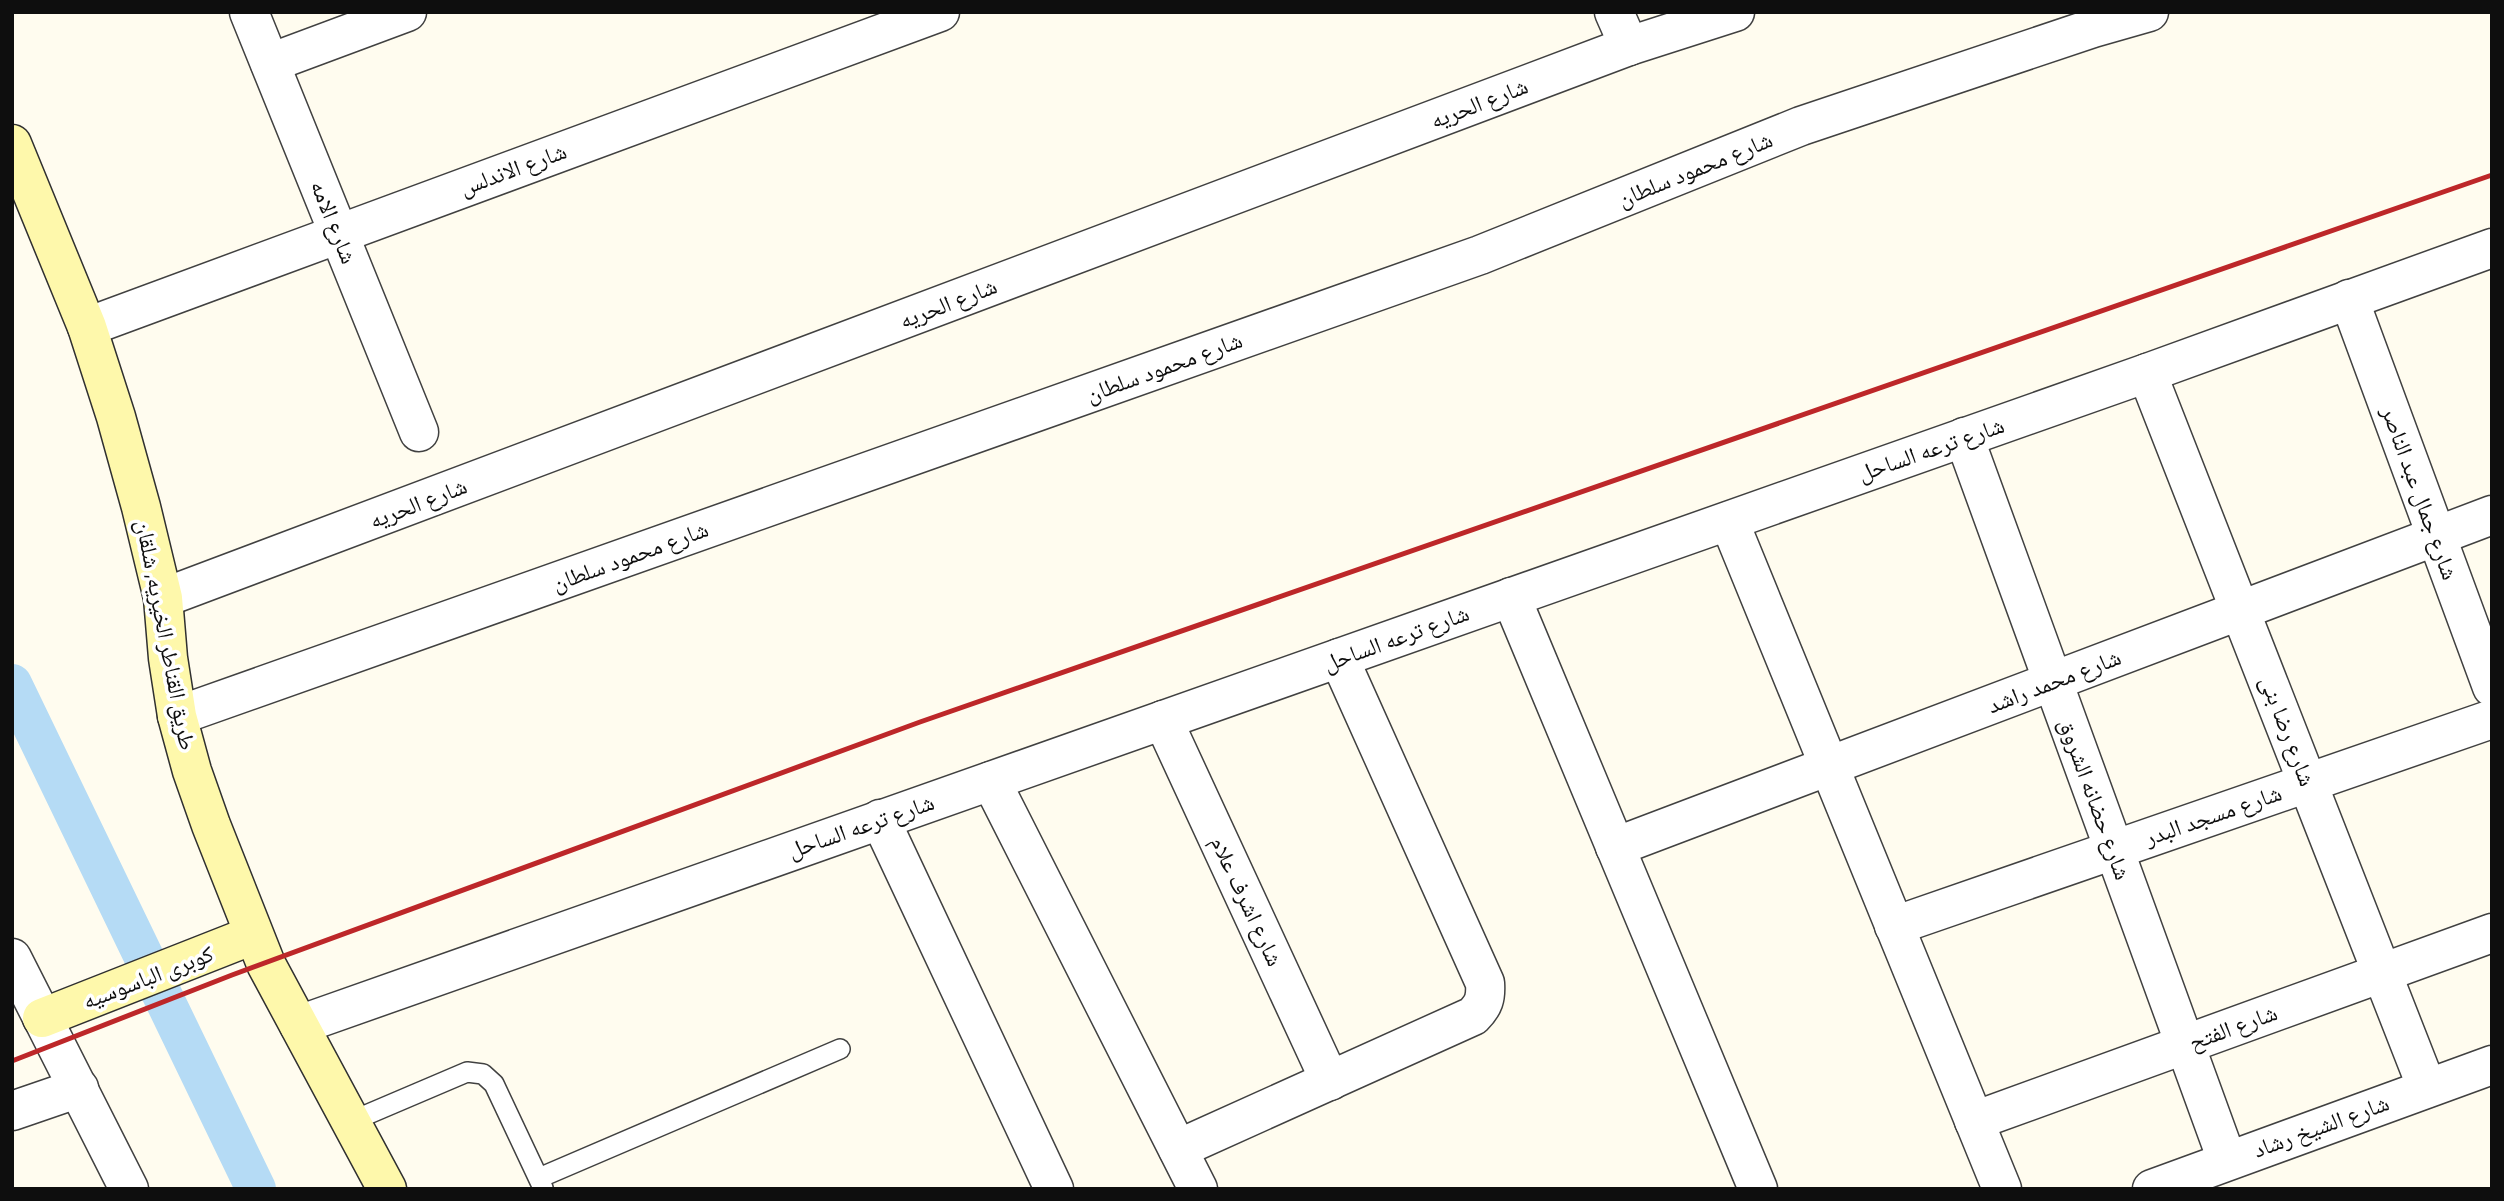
<svg xmlns="http://www.w3.org/2000/svg" width="2504" height="1201" viewBox="0 0 2504 1201" font-family="'Zilla Slab','Noto Naskh Arabic',serif">
<style>
.lines{fill:none;stroke-linecap:round;stroke-linejoin:round}
.canal{stroke:#b5dbf5;stroke-width:40}
.lane-casing{stroke:#414141;stroke-width:22}
.street-casing{stroke:#414141;stroke-width:41}
.secondary-casing{stroke:#303030;stroke-width:41}
.lane{stroke:#fff;stroke-width:19}
.street{stroke:#fff;stroke-width:38}
.secondary{stroke:#fef8ab;stroke-width:38}
.rail{stroke:#bd2729;stroke-width:5}
.labels{text-anchor:middle;dominant-baseline:central;stroke-width:7;stroke-linejoin:round;paint-order:stroke}
.street-label{font-size:23px;fill:#0e0e0e;stroke:#fff}
</style>
<rect width="100%" height="100%" fill="#fffcef"/>
<g class="lines">
<polyline class="canal" points="12,684 256,1189"/>
<defs>
<g id="lane">
<polyline points="352,1121 467,1072 483,1074 494,1084 543,1188"/>
<polyline points="539,1178 840,1049"/>
</g>
<g id="street">
<polyline points="249,12 419,432"/>
<polyline points="1614,12 1629,46"/>
<polyline points="270,63 407,12"/>
<polyline points="2349,299 2492,687"/>
<polyline points="87,327 940,12"/>
<polyline points="2147,373 2427,1088"/>
<polyline points="1964,437 2227,1160"/>
<polyline points="1729,521 2002,1189"/>
<polyline points="1511,597 1758,1189"/>
<polyline points="163,598 1629,46 1735,12"/>
<polyline points="177,716 1480,255 1801,126 2093,28 2149,12"/>
<polyline points="1163,720 1330,1081"/>
<polyline points="991,781 1198,1189"/>
<polyline points="880,819 1054,1189"/>
<polyline points="1615,847 2492,515"/>
<polyline points="1894,926 2492,719"/>
<polyline points="12,958 129,1189"/>
<polyline points="299,1025 2147,373 2492,248"/>
<polyline points="12,1111 79,1088"/>
<polyline points="1974,1121 2492,933"/>
<path d="M 1178,1149 L 1473,1016 C 1484,1005 1486,998 1485,983 L 1339,658"/>
<polyline points="2152,1189 2492,1065"/>
</g>
<g id="secondary">
<polyline points="12,144 87,327 116,417 141,507 163,598 168,658 177,716 192,771 211,825 266,964 387,1189"/>
<polyline points="42,1018 253,935"/>
</g>
</defs>
<use href="#lane" class="lane-casing"/>
<use href="#street" class="street-casing"/>
<use href="#secondary" class="secondary-casing"/>
<use href="#lane" class="lane"/>
<use href="#street" class="street"/>
<use href="#secondary" class="secondary"/>
<polyline class="rail" points="12,1061 232,975 920,722 2492,175"/>
</g>
<g class="labels">
<g class="street-label">
<text transform="translate(1479 103) rotate(-21)">شارع الحريه</text>
<text transform="translate(513 169) rotate(-20)">شارع الاندلس</text>
<text transform="translate(1695 169) rotate(-22)">شارع محمود سلطان</text>
<text transform="translate(334 222) rotate(68)">شارع الامه</text>
<text transform="translate(948 303) rotate(-21)">شارع الحريه</text>
<text transform="translate(1164 367) rotate(-20)">شارع محمود سلطان</text>
<text transform="translate(1931 449) rotate(-19)">شارع ترعه الساحل</text>
<text transform="translate(2420 493) rotate(70)">شارع جمال عبد الناصر</text>
<text transform="translate(418 503) rotate(-21)">شارع الحريه</text>
<text transform="translate(630 556) rotate(-20)">شارع محمود سلطان</text>
<text transform="translate(166 635) rotate(79)">طريق القناطر الخيريه, شلقان</text>
<text transform="translate(1396 638) rotate(-20)">شارع ترعه الساحل</text>
<text transform="translate(2054 681) rotate(-21)">شارع محمد راشد</text>
<text transform="translate(2288 731) rotate(69)">شارع رضا بنى</text>
<text transform="translate(2095 799) rotate(70)">شارع حضانه الشروق</text>
<text transform="translate(2213 815) rotate(-19)">شارع مسجد البدر</text>
<text transform="translate(861 826) rotate(-19)">شارع ترعه الساحل</text>
<text transform="translate(1247 901) rotate(65)">شارع اشرف علام</text>
<text transform="translate(148 977) rotate(-21)">كوبرى الباسوسيه</text>
<text transform="translate(2233 1027) rotate(-20)">شارع الفتح</text>
<text transform="translate(2321 1126) rotate(-20)">شارع الشيخ رشاد</text>
</g>
</g>
<rect width="2504" height="1201" fill="none" stroke="#0e0e0e" stroke-width="28"/>
</svg>
